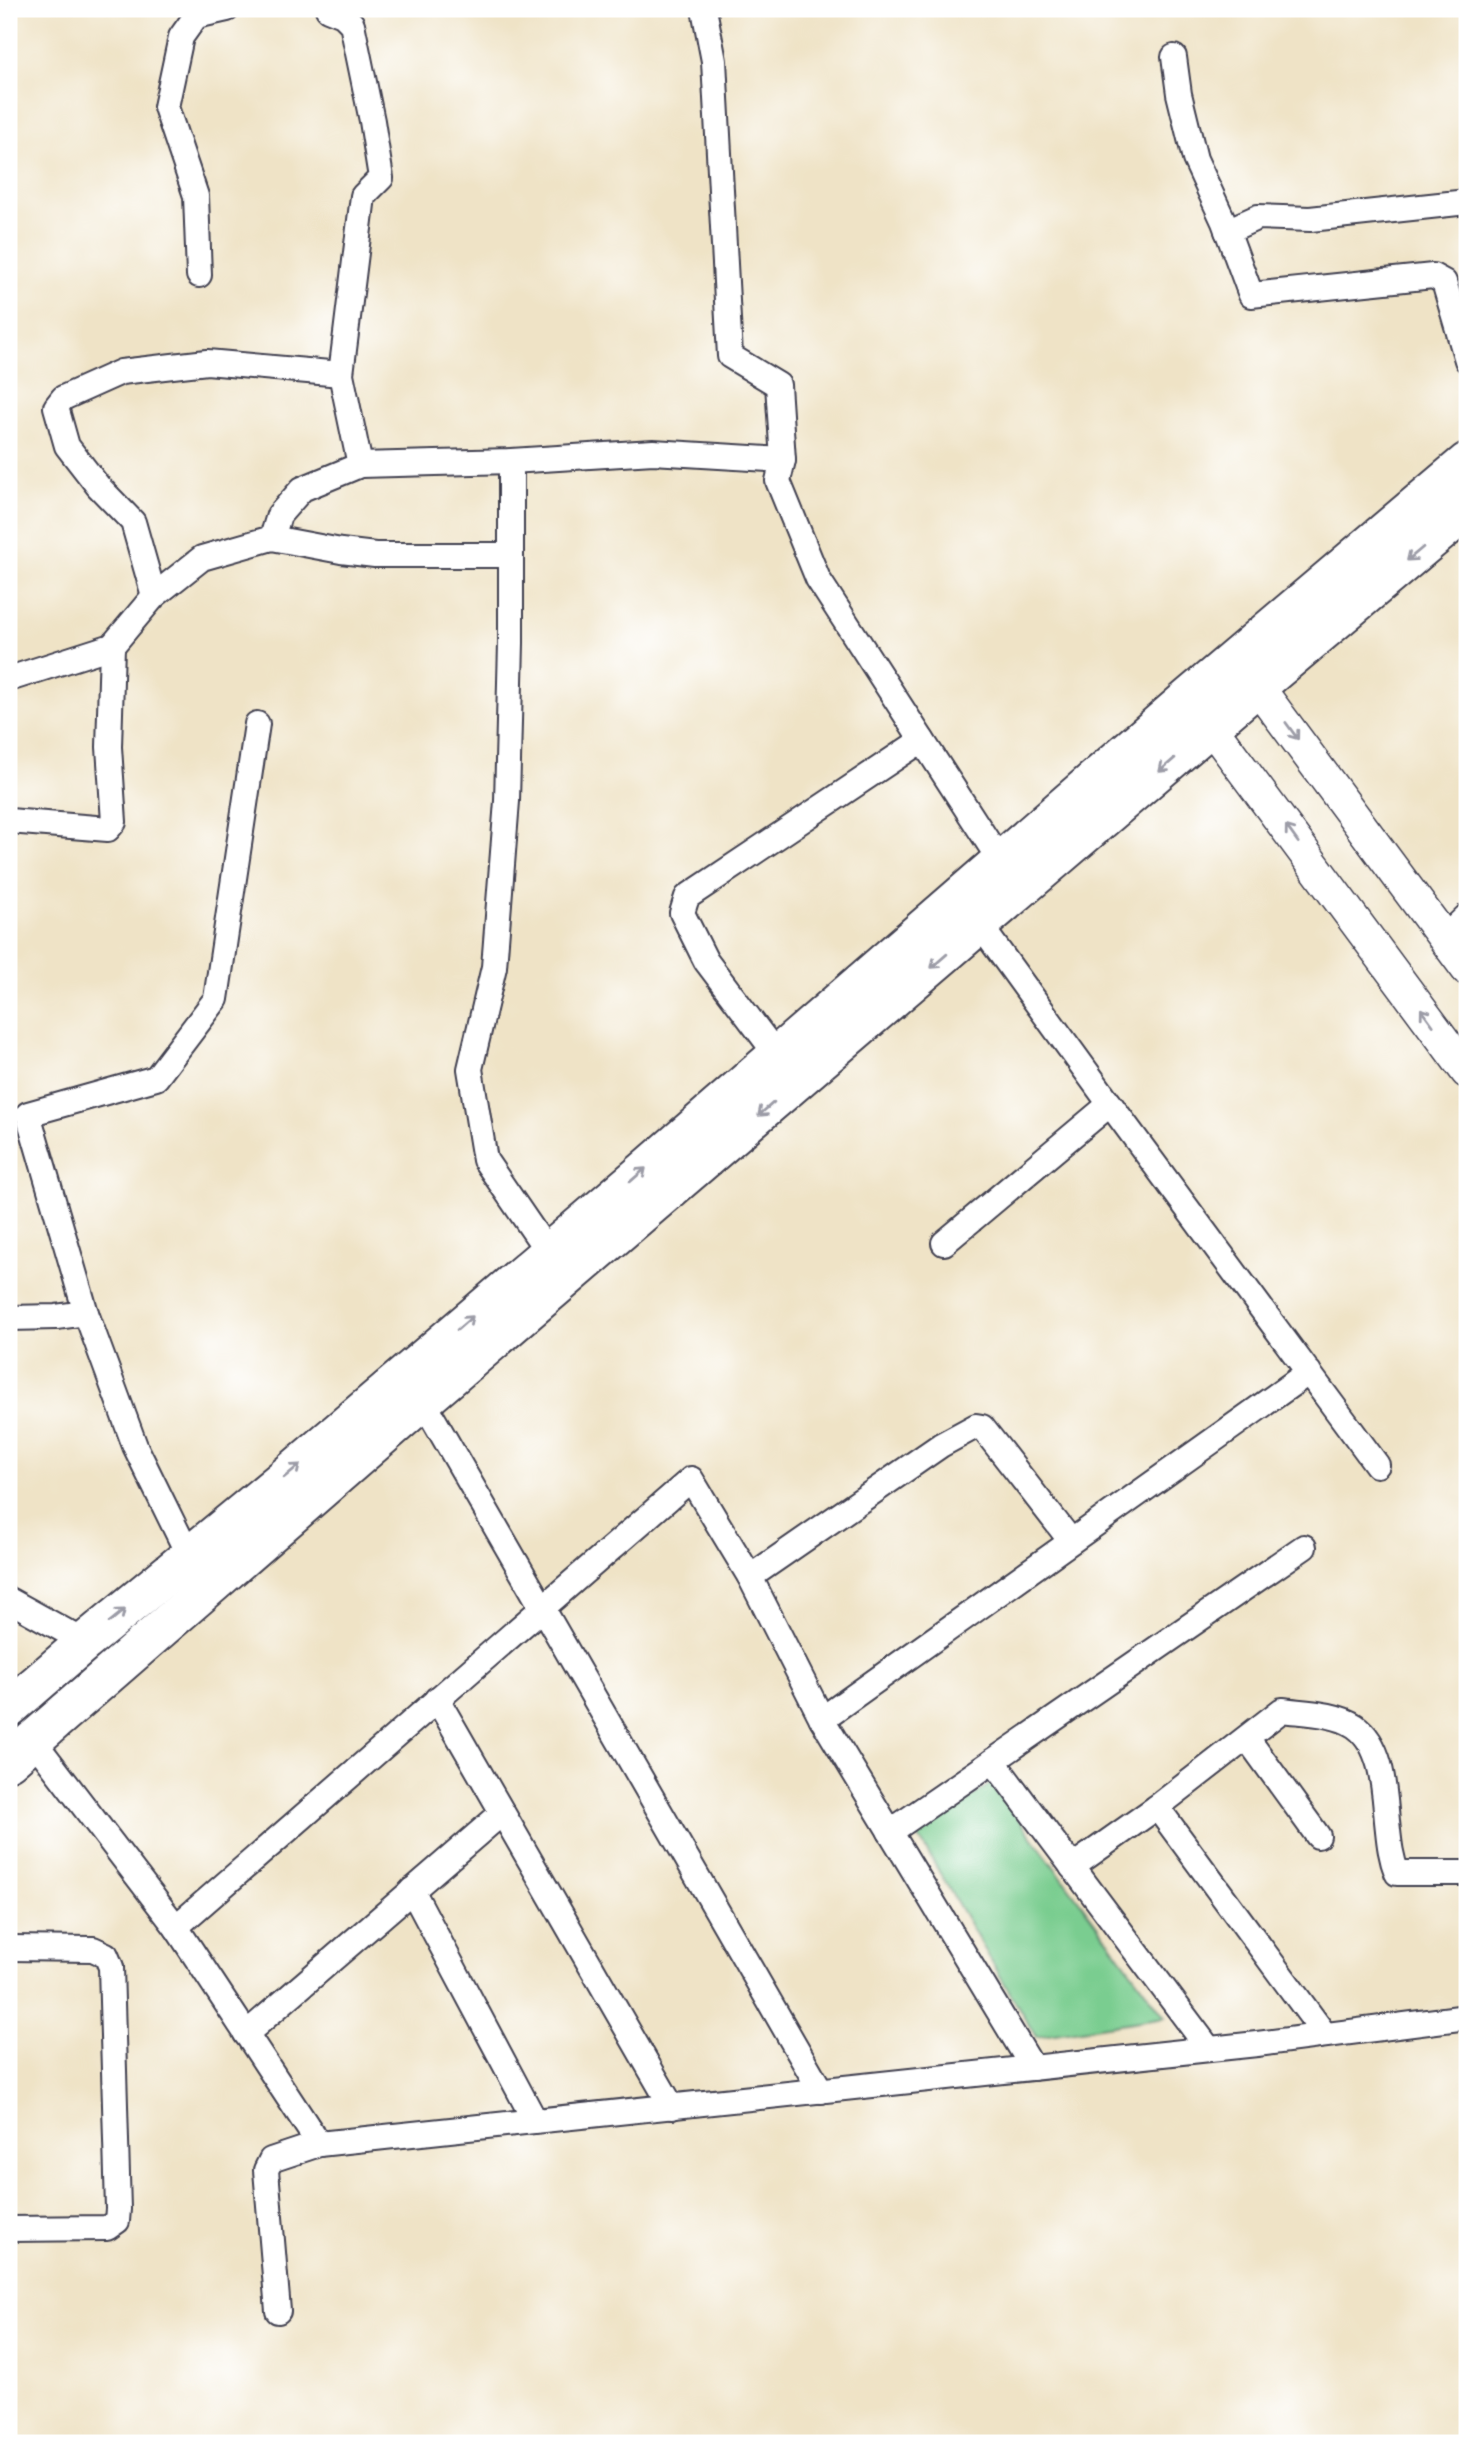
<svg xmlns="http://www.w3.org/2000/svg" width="1476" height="2452" viewBox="0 0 1476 2452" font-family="Kalam,sans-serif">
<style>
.green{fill:#7acd90;stroke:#4e7866;stroke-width:2}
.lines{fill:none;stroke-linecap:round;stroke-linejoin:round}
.minor-casing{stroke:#413f50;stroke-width:28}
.tertiary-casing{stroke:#413f50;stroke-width:35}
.trunk-casing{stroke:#413f50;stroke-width:42}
.minor{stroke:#fff;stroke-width:24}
.tertiary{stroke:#fff;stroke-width:32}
.trunk{stroke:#fff;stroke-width:38}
.oneway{stroke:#9c9ca7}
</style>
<rect width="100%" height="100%" fill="#fff"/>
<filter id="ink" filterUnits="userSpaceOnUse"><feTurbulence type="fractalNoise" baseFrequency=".0143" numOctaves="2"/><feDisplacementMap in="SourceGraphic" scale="14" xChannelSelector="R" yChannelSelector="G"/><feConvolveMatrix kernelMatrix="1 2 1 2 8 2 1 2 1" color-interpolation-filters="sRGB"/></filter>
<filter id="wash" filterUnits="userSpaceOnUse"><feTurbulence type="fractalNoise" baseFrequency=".00686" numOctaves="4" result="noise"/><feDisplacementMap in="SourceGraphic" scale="28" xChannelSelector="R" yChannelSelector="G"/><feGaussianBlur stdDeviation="1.57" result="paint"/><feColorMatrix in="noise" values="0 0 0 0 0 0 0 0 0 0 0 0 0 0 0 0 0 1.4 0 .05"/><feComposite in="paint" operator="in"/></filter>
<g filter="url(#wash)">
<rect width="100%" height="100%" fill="#efe3c6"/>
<polygon class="green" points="992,1783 1165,2017 1036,2037 917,1834"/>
</g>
<g filter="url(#ink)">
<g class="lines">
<defs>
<g id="minor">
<polyline points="328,9 343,15 352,24 372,121 381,178 363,196 341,374 360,465"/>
<polyline points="704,9 714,61 730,356 778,385 783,460 778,481 818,579 1001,862"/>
<polyline points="1174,57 1179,94 1195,159 1224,222 1251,295 1433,276 1444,282 1467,360"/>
<polyline points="1227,231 1258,217 1310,219 1467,202"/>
<polyline points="199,275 196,196 166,107 181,37 196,16 227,9"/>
<polyline points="511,461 511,643 507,801 494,967 470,1069 485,1160 548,1252"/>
<polyline points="272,538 279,515 302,489 360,465 511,461 653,452 783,460"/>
<polyline points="154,596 133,522 98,486 67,446 56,407 63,398 121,372 207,362 341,374"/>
<polyline points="9,679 112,646 154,596 202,558 272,538 341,551 375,555 511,555"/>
<polyline points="9,821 108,829 114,822 109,747 112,646"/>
<polyline points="980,925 1110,1104 1377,1465"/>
<polyline points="1444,938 1467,916"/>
<polyline points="777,1055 706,961 682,913 687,897 922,740"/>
<polyline points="944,1243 1110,1104"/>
<polyline points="9,1318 56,1317 86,1313"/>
<polyline points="423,1401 821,2091"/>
<polyline points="189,1556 135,1446 86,1313 28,1114 156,1078 216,999 257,724"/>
<polyline points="750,1577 941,1445 976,1426 982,1427 1071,1541"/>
<polyline points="9,1600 85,1642"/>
<polyline points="437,1699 672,2107"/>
<polyline points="822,1719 1309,1372"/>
<polyline points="1247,1738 1318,1836"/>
<polyline points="33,1740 176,1927 319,2144"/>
<polyline points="993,1761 1209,2049"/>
<polyline points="1157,1807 1325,2035"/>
<polyline points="890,1832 1304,1547"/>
<path d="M 1072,1867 L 1157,1807 L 1282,1710 C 1305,1713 1336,1713 1355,1726 C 1383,1746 1384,1790 1387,1821 C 1389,1839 1390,1856 1397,1873 L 1467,1873"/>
<polyline points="412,1890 535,2121"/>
<polyline points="176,1927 691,1479 750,1577 822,1719 1033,2068"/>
<polyline points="9,1948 93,1949 106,1955 111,1967 118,2209 117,2221 107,2228 9,2229"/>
<polyline points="246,2034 502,1813"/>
<polyline points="278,2311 266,2170 271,2160 319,2144 1257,2044 1467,2017"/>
</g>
<g id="tertiary">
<polyline points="1243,667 1467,969"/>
<polyline points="1197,708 1467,1072"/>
</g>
<g id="trunk">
<polyline points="9,1708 85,1642 284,1478 637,1177 1188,698 1467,462"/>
<polyline points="9,1761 423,1401 1259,685 1467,510"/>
</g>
</defs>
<use href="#minor" class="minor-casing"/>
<use href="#tertiary" class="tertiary-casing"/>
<use href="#trunk" class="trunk-casing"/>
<use href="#minor" class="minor"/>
<use href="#tertiary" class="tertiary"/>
<use href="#trunk" class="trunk"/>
</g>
<defs><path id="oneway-shaft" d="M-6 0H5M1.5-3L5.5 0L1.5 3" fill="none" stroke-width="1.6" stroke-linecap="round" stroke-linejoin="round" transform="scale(1.75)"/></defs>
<g class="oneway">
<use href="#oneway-shaft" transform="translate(1415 554) rotate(140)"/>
<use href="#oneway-shaft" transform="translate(1292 731) rotate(54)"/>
<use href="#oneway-shaft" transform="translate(1167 765) rotate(139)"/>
<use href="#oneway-shaft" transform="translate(1292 834) rotate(-126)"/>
<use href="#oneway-shaft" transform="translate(939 961) rotate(139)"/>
<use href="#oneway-shaft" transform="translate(1427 1017) rotate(-126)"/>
<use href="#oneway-shaft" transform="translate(766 1109) rotate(139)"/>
<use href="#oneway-shaft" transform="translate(638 1175) rotate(-41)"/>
<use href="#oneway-shaft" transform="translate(465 1323) rotate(-41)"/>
<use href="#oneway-shaft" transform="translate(292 1471) rotate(-40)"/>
<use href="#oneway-shaft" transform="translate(117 1616) rotate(-39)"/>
</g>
</g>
<rect width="1476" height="2452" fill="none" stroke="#fff" stroke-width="35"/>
</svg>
